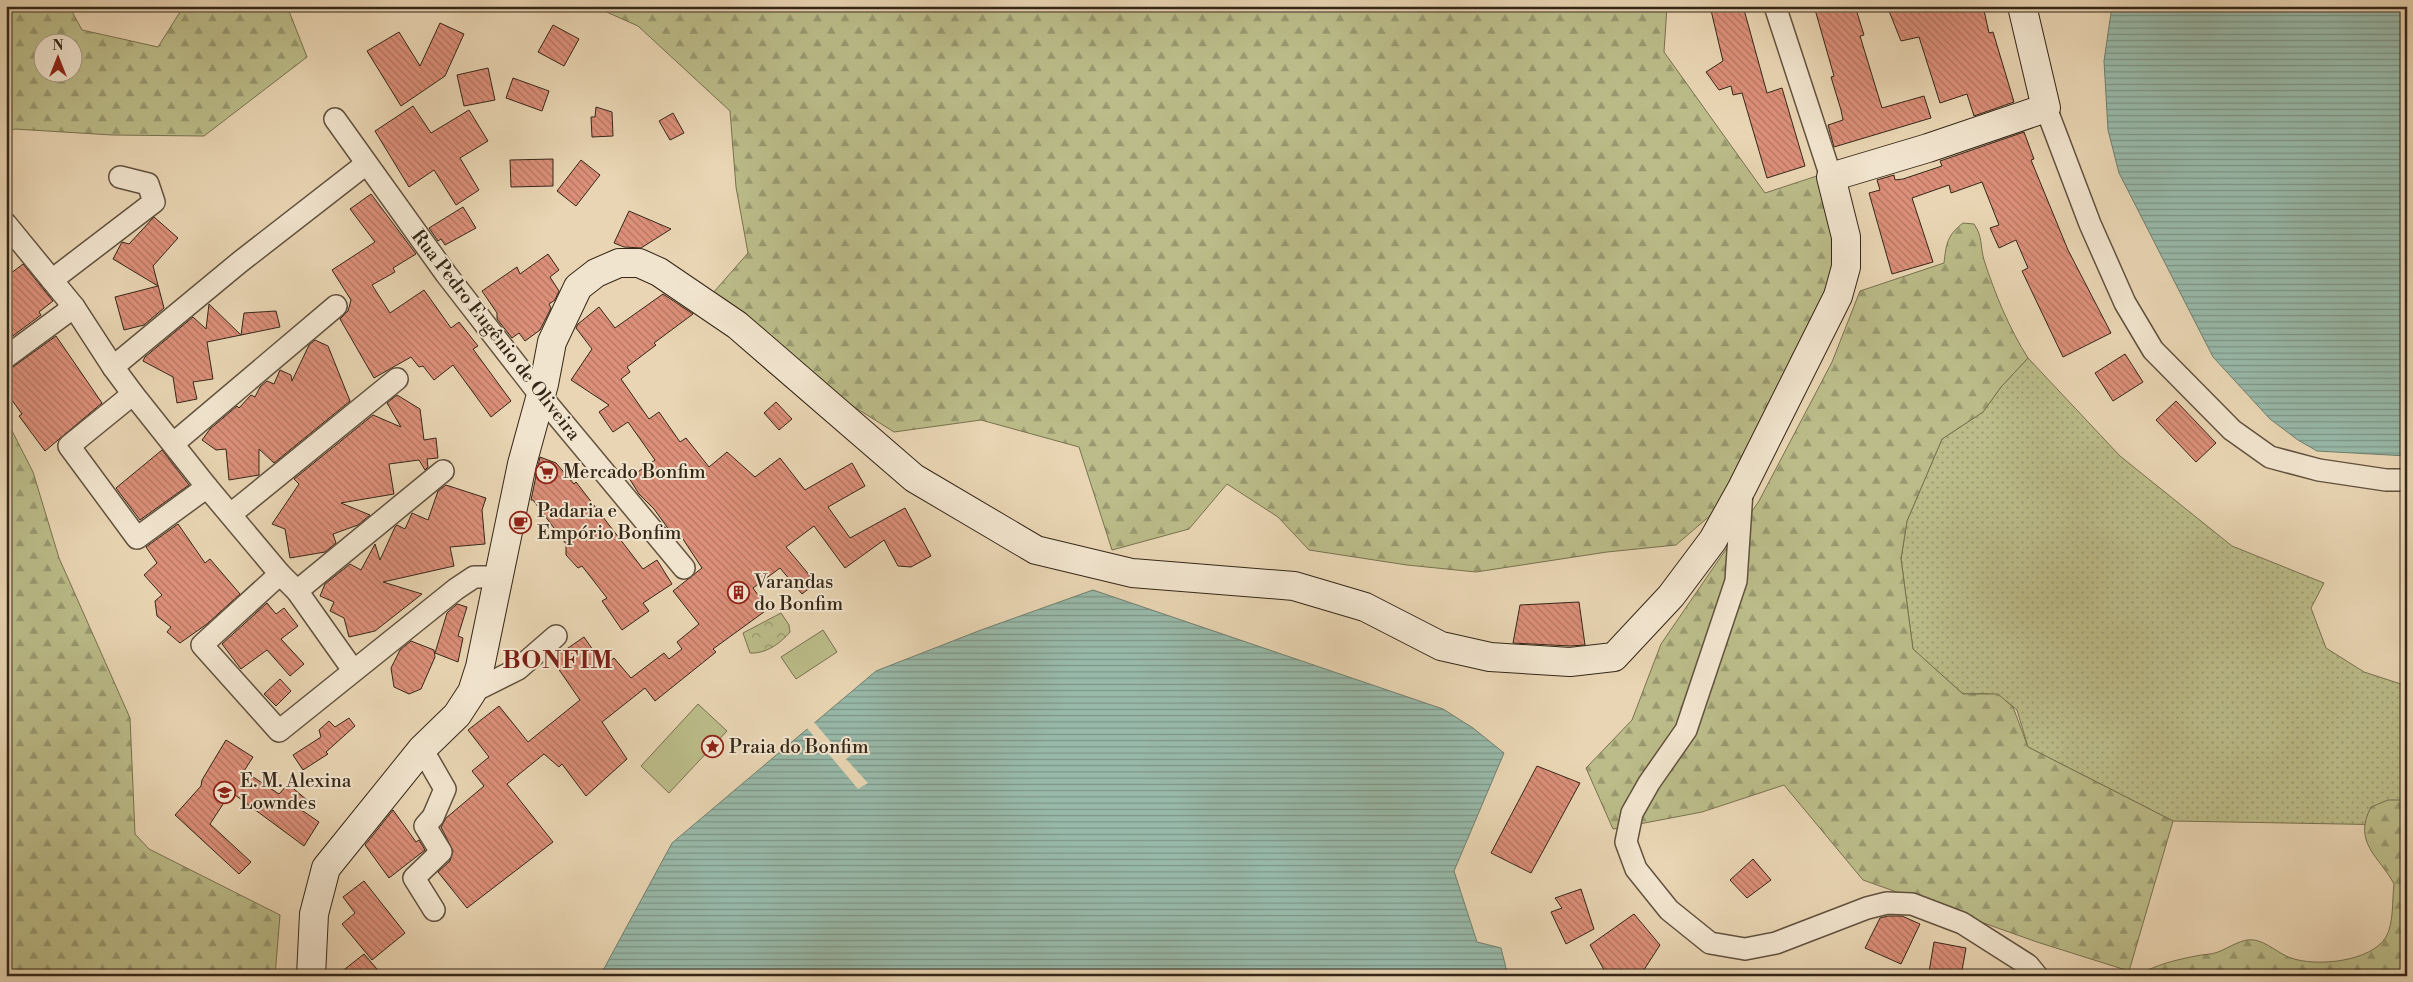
<svg xmlns="http://www.w3.org/2000/svg" width="2413" height="982" viewBox="0 0 2413 982" font-family="'Libre Bodoni',serif">
<style>
.grass{fill:url(#grass-dots);stroke:#787250}
.forest{fill:url(#forest-firs);stroke:#787250;fill-rule:evenodd}
.park{fill:url(#park-crowns);stroke:#787250}
.pitch{fill:#bbbc89;stroke:#787250}
.water{fill:url(#water-rules);stroke:#707f6f}
.pier{fill:#e9d5b3}
.building{fill:url(#building-back-hatch);stroke:#352718}
.lines{fill:none;stroke-linecap:round;stroke-linejoin:round}
.minor-casing{stroke:#62523f;stroke-width:24}
.secondary-casing{stroke:#352718;stroke-width:30}
.minor{stroke:#f1e4ce;stroke-width:21}
.secondary{stroke:#f1e4ce;stroke-width:28}
.labels{text-anchor:middle;dominant-baseline:central;stroke-width:4;stroke-linejoin:round;paint-order:stroke}
.street-label{font-size:19px;fill:#352718;stroke:#f1e4ce}
.poi-label{font-size:19px;fill:#352718;stroke:#f1e4ce;text-anchor:start}
.district-label{font-size:24px;font-weight:bold;letter-spacing:1px;fill:#7a1f14;stroke:#f1e4ce}
</style>
<defs>
<pattern id="grass-dots" width="8" height="8" patternUnits="userSpaceOnUse" patternTransform="scale(1.25)"><rect width="8" height="8" fill="#bbbc89"/><path d="M2 2h.1M6 6h.1" fill="none" stroke="#99996f" stroke-width="1.8" stroke-linecap="round"/></pattern>
<pattern id="forest-firs" width="22" height="20" patternUnits="userSpaceOnUse" patternTransform="scale(1.25)"><rect width="22" height="20" fill="#bbbc89"/><path d="M5 1l3.5 6h-7zM16 11l3.5 6h-7z" fill="#99996f"/></pattern>
<pattern id="park-crowns" width="20" height="18" patternUnits="userSpaceOnUse" patternTransform="scale(1.25)"><rect width="20" height="18" fill="#bbbc89"/><path d="M2 6a3 3 0 1 1 6 0M12 15a3 3 0 1 1 6 0" fill="none" stroke="#99996f"/></pattern>
<pattern id="water-rules" width="6" height="5" patternUnits="userSpaceOnUse" patternTransform="scale(1.25)"><rect width="6" height="5" fill="#98b9a9"/><path d="M0 2.5h6" fill="none" stroke="#7d9689"/></pattern>
<pattern id="building-back-hatch" width="6" height="6" patternUnits="userSpaceOnUse" patternTransform="scale(1.25)"><rect width="6" height="6" fill="#dc8f79"/><path d="M-1 5l2 2M0 0l6 6M5-1l2 2" fill="none" stroke="#b37562"/></pattern>
</defs>
<rect width="100%" height="100%" fill="#e9d5b3"/>
<filter id="stains"><feTurbulence type="fractalNoise" baseFrequency=".004" numOctaves="4"/><feColorMatrix values="0 0 0 0 .2 0 0 0 0 .09 0 0 0 0 .02 0 0 0 .5 -.17"/></filter>
<radialGradient id="worn" r=".72"><stop offset=".6" stop-color="#630" stop-opacity="0"/><stop offset="1" stop-color="#630" stop-opacity=".3"/></radialGradient>
<path class="grass" d="M 2028,358 L 2120,456 L 2232,546 L 2324,583 L 2311,608 L 2326,648 L 2364,672 L 2407,686 L 2407,823 L 2398,825 L 2173,821 L 2028,747 L 2017,710 C 1995,690 1992,694 1963,694 L 1913,649 L 1901,559 L 1907,521 L 1942,439 L 1983,412 L 2001,387 Z"/>
<g class="forest">
<path d="M 6,6 L 69,6 L 82,30 L 158,47 L 180,12 L 179,6 L 287,6 L 307,57 L 204,136 L 112,135 L 15,129 L 6,132 ZM 42,42 L 72,42 L 72,72 L 42,72 Z"/>
<polygon points="593,6 1667,6 1664,52 1765,193 1829,172 1846,267 1742,488 1676,545 1607,552 1476,572 1407,565 1309,550 1278,517 1227,484 1189,529 1112,550 1079,447 981,420 894,432 699,309 748,253 736,187 730,111 638,26"/>
<path d="M 1963,223 L 1974,224 C 1983,237 1980,246 1984,260 C 1995,294 2009,328 2028,358 L 2001,387 L 1983,412 L 1942,439 L 1907,521 L 1901,559 L 1913,649 L 1963,694 L 1998,694 L 2013,707 L 2028,747 L 2173,821 L 2129,971 L 2037,942 L 1863,880 L 1784,785 L 1702,812 L 1613,829 L 1586,768 L 1632,720 L 1661,644 L 1759,501 L 1832,362 L 1860,291 L 1944,263 C 1946,245 1947,235 1963,223 Z"/>
<polygon points="6,419 33,472 59,558 130,718 135,834 149,849 280,915 275,976 6,976"/>
<path d="M 2388,800 L 2407,800 L 2407,976 L 2146,976 L 2148,970 C 2163,963 2180,959 2196,956 C 2203,954 2211,955 2218,952 C 2229,948 2242,938 2254,940 C 2267,942 2279,954 2291,958 C 2316,967 2371,962 2386,937 C 2394,923 2392,900 2394,884 C 2380,857 2352,843 2371,807 Z"/>
</g>
<path class="park" d="M 781,613 L 789,625 L 790,632 C 780,644 765,654 750,653 L 743,633 Z"/>
<g class="pitch">
<polygon points="823,630 837,652 796,679 781,657"/>
<polygon points="698,704 727,731 669,793 641,766"/>
</g>
<g class="water">
<polygon points="2112,6 2407,6 2407,456 2317,451 2298,440 2270,419 2213,357 2119,173 2108,130 2104,61"/>
<polygon points="1093,590 1443,709 1473,728 1504,753 1454,871 1477,942 1501,948 1508,976 600,976 672,843 876,671 981,630"/>
</g>
<polygon class="pier" points="813,721 836,748 844,742 854,753 846,759 868,783 858,789 806,727"/>
<g class="building">
<polygon points="1710,6 1743,6 1767,93 1782,88 1805,166 1767,178 1742,93 1733,95 1731,86 1719,90 1706,72 1723,61"/>
<polygon points="1814,6 1855,6 1864,35 1860,36 1882,108 1924,96 1931,118 1834,147 1828,125 1843,120 1841,110 1831,77 1834,76"/>
<polygon points="1887,6 1983,6 1989,33 1993,32 2014,102 1974,116 1967,94 1940,103 1919,37 1901,41"/>
<polygon points="440,23 464,34 445,76 401,106 367,51 399,32 420,66"/>
<polygon points="553,25 579,39 564,66 538,52"/>
<polygon points="488,68 495,100 464,106 457,75"/>
<polygon points="513,78 549,91 542,111 506,98"/>
<polygon points="413,106 431,133 469,110 488,141 460,158 479,190 456,205 434,170 409,187 375,131"/>
<polygon points="596,107 612,112 613,136 592,137 591,117 595,117"/>
<polygon points="673,113 684,133 670,140 659,121"/>
<polygon points="2024,132 2034,159 2031,160 2068,250 2111,333 2063,357 2022,271 2028,268 2016,240 1999,248 1990,228 1999,225 1982,182 1951,193 1949,185 1912,198 1933,262 1892,274 1869,193 1880,190 1877,180 1894,175 1895,180 1903,179 1942,166 1940,161"/>
<polygon points="553,159 553,186 511,187 510,160"/>
<polygon points="581,160 600,175 576,206 557,191"/>
<polygon points="371,194 416,254 393,268 395,272 372,285 390,313 424,290 451,328 459,322 478,346 473,349 511,401 491,417 453,365 434,380 423,366 419,367 411,357 374,378 340,319 348,311 351,300 332,270 375,242 350,209"/>
<polygon points="463,207 476,228 445,245 441,239 438,241 429,228"/>
<polygon points="629,211 671,229 641,248 624,247 614,243"/>
<polygon points="154,217 178,238 153,266 164,308 144,325 124,330 115,297 158,286 113,259 122,242 129,244"/>
<polygon points="548,254 559,270 550,277 559,291 555,300 549,304 551,308 540,330 525,341 519,333 512,338 497,319 497,313 482,291 517,267 520,274"/>
<polygon points="23,264 53,301 39,312 41,315 10,338 6,333 6,277"/>
<polygon points="663,294 693,314 654,343 656,345 627,367 630,372 621,379 649,419 659,412 680,442 686,438 709,467 727,452 755,477 780,458 805,490 852,463 865,486 828,507 850,538 905,508 931,556 911,567 898,566 884,540 845,568 814,526 786,547 816,583 802,594 780,568 753,588 768,609 713,649 716,652 655,701 645,688 602,722 627,759 586,796 562,764 559,767 544,754 507,784 553,842 467,908 438,872 450,861 453,851 441,827 446,818 484,786 472,771 489,757 468,730 499,706 528,742 580,700 553,661 556,659 555,657 584,637 604,666 614,658 631,678 664,653 669,659 682,649 677,642 699,624 673,591 702,568 677,530 672,534 654,509 639,494 629,478 655,460 628,422 613,432 599,412 609,405 571,380 592,349 576,328 578,324 599,307 615,328"/>
<polygon points="209,304 241,335 244,313 276,311 280,327 207,342 213,379 193,382 197,399 177,403 173,377 143,361 145,357 193,317 206,329"/>
<polygon points="56,336 102,403 45,451 19,416 22,414 6,392 6,369 13,367"/>
<polygon points="315,340 328,346 350,401 274,463 259,449 259,475 229,480 226,449 216,450 202,440 210,429 237,406 239,408 251,395 255,397 260,387 267,381 274,384 280,370 291,375 292,381 309,345"/>
<polygon points="2125,354 2143,382 2113,401 2095,373"/>
<polygon points="397,395 420,409 424,440 436,438 438,458 427,459 428,467 425,470 419,460 389,464 394,494 341,503 370,515 358,525 333,534 336,543 325,552 290,558 285,529 272,524 299,484 294,479 373,415 401,427 387,403"/>
<polygon points="2176,401 2216,443 2196,462 2156,420"/>
<polygon points="776,402 792,419 779,430 764,413"/>
<polygon points="162,450 189,485 140,520 116,488"/>
<polygon points="540,457 556,463 574,484 576,482 643,569 657,560 672,584 643,603 649,611 622,630 602,601 607,598 582,566 578,568 566,555 566,544 533,500 531,500"/>
<polygon points="446,485 486,498 482,510 485,544 450,547 454,566 383,582 422,594 375,631 349,637 344,618 330,611 334,602 320,596 325,584 350,564 361,570 375,544 380,560 395,527 397,525 405,529 412,513 428,520 438,491"/>
<polygon points="178,524 205,563 210,559 240,594 207,624 180,643 167,632 171,627 157,616 155,601 162,595 144,575 157,563 146,547"/>
<polygon points="1579,602 1585,645 1570,646 1513,643 1520,605"/>
<polygon points="267,603 276,614 284,608 298,626 281,639 304,664 290,676 267,650 241,669 222,644"/>
<polygon points="457,604 467,607 458,636 463,638 458,662 435,653 447,613"/>
<polygon points="411,641 434,650 435,657 421,689 409,694 394,687 391,668 400,650"/>
<polygon points="280,679 291,691 276,706 264,694"/>
<polygon points="349,718 355,726 326,752 328,754 303,770 293,755 321,737 319,730 329,721 335,727"/>
<polygon points="226,740 253,757 244,771 279,794 288,784 307,800 300,809 319,822 304,846 231,792 210,824 251,862 239,874 175,815 201,786 202,780"/>
<polygon points="1537,766 1580,783 1531,873 1491,853"/>
<polygon points="393,810 416,842 419,840 425,850 389,878 365,845"/>
<polygon points="1753,859 1771,880 1747,898 1730,880"/>
<polygon points="364,881 405,933 372,960 342,924 355,913 343,897"/>
<polygon points="1581,889 1594,929 1566,944 1551,912 1562,908 1555,898"/>
<polygon points="1634,914 1660,945 1640,976 1607,975 1590,945"/>
<polygon points="1888,916 1902,916 1920,924 1901,964 1865,948 1880,918"/>
<polygon points="1934,942 1966,948 1961,976 1929,972"/>
<polygon points="364,954 383,976 336,976"/>
</g>
<g class="lines">
<defs>
<g id="minor">
<polyline points="1775,6 1831,177"/>
<polyline points="2046,108 2090,224 2125,303 2153,350 2232,430 2270,457 2319,470 2386,480 2407,480"/>
<polyline points="335,119 446,274 540,395 684,568"/>
<polyline points="6,224 74,307 113,367 133,394 207,487 280,574 297,591 353,670"/>
<polyline points="52,280 154,202 148,184 120,177"/>
<polyline points="6,357 74,307"/>
<polyline points="113,367 240,262 366,164"/>
<polyline points="133,394 69,446 137,538 207,487"/>
<polyline points="174,443 336,306"/>
<polyline points="1742,491 1736,581 1686,730 1649,783 1632,813 1626,842 1636,869 1669,910 1710,943 1745,949 1776,943 1867,908 1887,903 1912,904 1962,923 2028,965 2037,976"/>
<polyline points="231,514 397,379"/>
<polyline points="280,574 202,645 279,731 456,589 474,577 499,577"/>
<polyline points="297,591 443,471"/>
<polyline points="472,692 518,669 556,636"/>
<polyline points="422,749 445,789 433,817 425,826 441,852 414,878 434,910"/>
</g>
<polyline id="secondary" points="311,976 314,914 326,868 422,749 457,715 472,692 480,667 522,464 544,384 552,342 578,287 596,273 619,263 639,263 659,272 737,325 914,478 1036,550 1132,573 1294,586 1365,607 1441,646 1490,657 1570,662 1614,657 1671,596 1713,540 1742,488 1838,296 1846,267 1846,237 1831,177 1928,148 2046,108 2022,6"/>
</defs>
<use href="#minor" class="minor-casing"/>
<use href="#secondary" class="secondary-casing"/>
<use href="#minor" class="minor"/>
<use href="#secondary" class="secondary"/>
</g>
<defs>
<symbol id="supermarket-ring" viewBox="-11 -11 22 22"><circle r="9.5" fill="#f1e4ce" stroke="#8f2418" stroke-width="1.5"/><path d="M-6-5.5h2.5l.6 2H6L4.5 2H-2.5L-4.4-4H-6ZM-1.5 3.2a1.3 1.3 0 1 0 .1 0ZM3 3.2a1.3 1.3 0 1 0 .1 0Z" fill="#8f2418"/></symbol>
<symbol id="cafe-ring" viewBox="-11 -11 22 22"><circle r="9.5" fill="#f1e4ce" stroke="#8f2418" stroke-width="1.5"/><path d="M-5.5-4.5H6V0H3Q3 3.5 0 3.5H-2.5Q-5.5 3.5-5.5 0ZM3-3.2v2h1.7v-2ZM-6 4.5H4V6H-6Z" fill="#8f2418"/></symbol>
<symbol id="building-ring" viewBox="-11 -11 22 22"><circle r="9.5" fill="#f1e4ce" stroke="#8f2418" stroke-width="1.5"/><path d="M-4-6H4V6H1V3H-1V6H-4ZM-2.5-4.3h1.7v1.8h-1.7ZM.8-4.3h1.7v1.8H.8ZM-2.5-1h1.7V.8h-1.7ZM.8-1h1.7V.8H.8Z" fill="#8f2418"/></symbol>
<symbol id="sight-ring" viewBox="-11 -11 22 22"><circle r="9.5" fill="#f1e4ce" stroke="#8f2418" stroke-width="1.5"/><path d="M0-6L1.8-2.2L6-1.7L2.9 1.2L3.7 5.4L0 3.3L-3.7 5.4L-2.9 1.2L-6-1.7L-1.8-2.2Z" fill="#8f2418"/></symbol>
<symbol id="school-ring" viewBox="-11 -11 22 22"><circle r="9.5" fill="#f1e4ce" stroke="#8f2418" stroke-width="1.5"/><path d="M0-5L7-2L0 1L-7-2ZM-4 1L0 2.5L4 1V4Q0 6-4 4Z" fill="#8f2418"/></symbol>
</defs>
<g fill-rule="evenodd">
<use href="#supermarket-ring" x="534" y="460" width="25" height="25"/>
<use href="#cafe-ring" x="508" y="510" width="25" height="25"/>
<use href="#building-ring" x="726" y="580" width="25" height="25"/>
<use href="#sight-ring" x="700" y="734" width="25" height="25"/>
<use href="#school-ring" x="212" y="780" width="25" height="25"/>
</g>
<g class="labels">
<g class="street-label">
<text transform="translate(496 335) rotate(52)">Rua Pedro Eugênio de Oliveira</text>
</g>
<g class="poi-label">
<text x="563" y="472">Mercado Bonfim</text>
<text x="537" y="511">Padaria e<tspan x="537" dy="22">Empório Bonfim</tspan></text>
<text x="754" y="582">Varandas<tspan x="754" dy="22">do Bonfim</tspan></text>
<text x="729" y="747">Praia do Bonfim</text>
<text x="240" y="781">E. M. Alexina<tspan x="240" dy="22">Lowndes</tspan></text>
</g>
<g class="district-label">
<text x="558" y="661">BONFIM</text>
</g>
</g>
<rect width="2413" height="982" fill="none" stroke="#e9d5b3" stroke-width="25"/>
<rect x="8" y="8" width="2398" height="967" fill="none" stroke="#352718" stroke-width="2.5"/>
<rect x="12" y="12" width="2388" height="957" fill="none" stroke="#352718"/>
<g transform="translate(58 58)"><circle r="24" fill="#f1e4ce" stroke="#a69885"/>
<path d="M0-4L9 19L0 12L-9 19Z" fill="#8f2418"/>
<text y="-8" font-size="14" font-weight="bold" text-anchor="middle" fill="#352718">N</text>
</g>
<rect width="100%" height="100%" filter="url(#stains)"/>
<rect width="100%" height="100%" fill="url(#worn)"/>
</svg>
